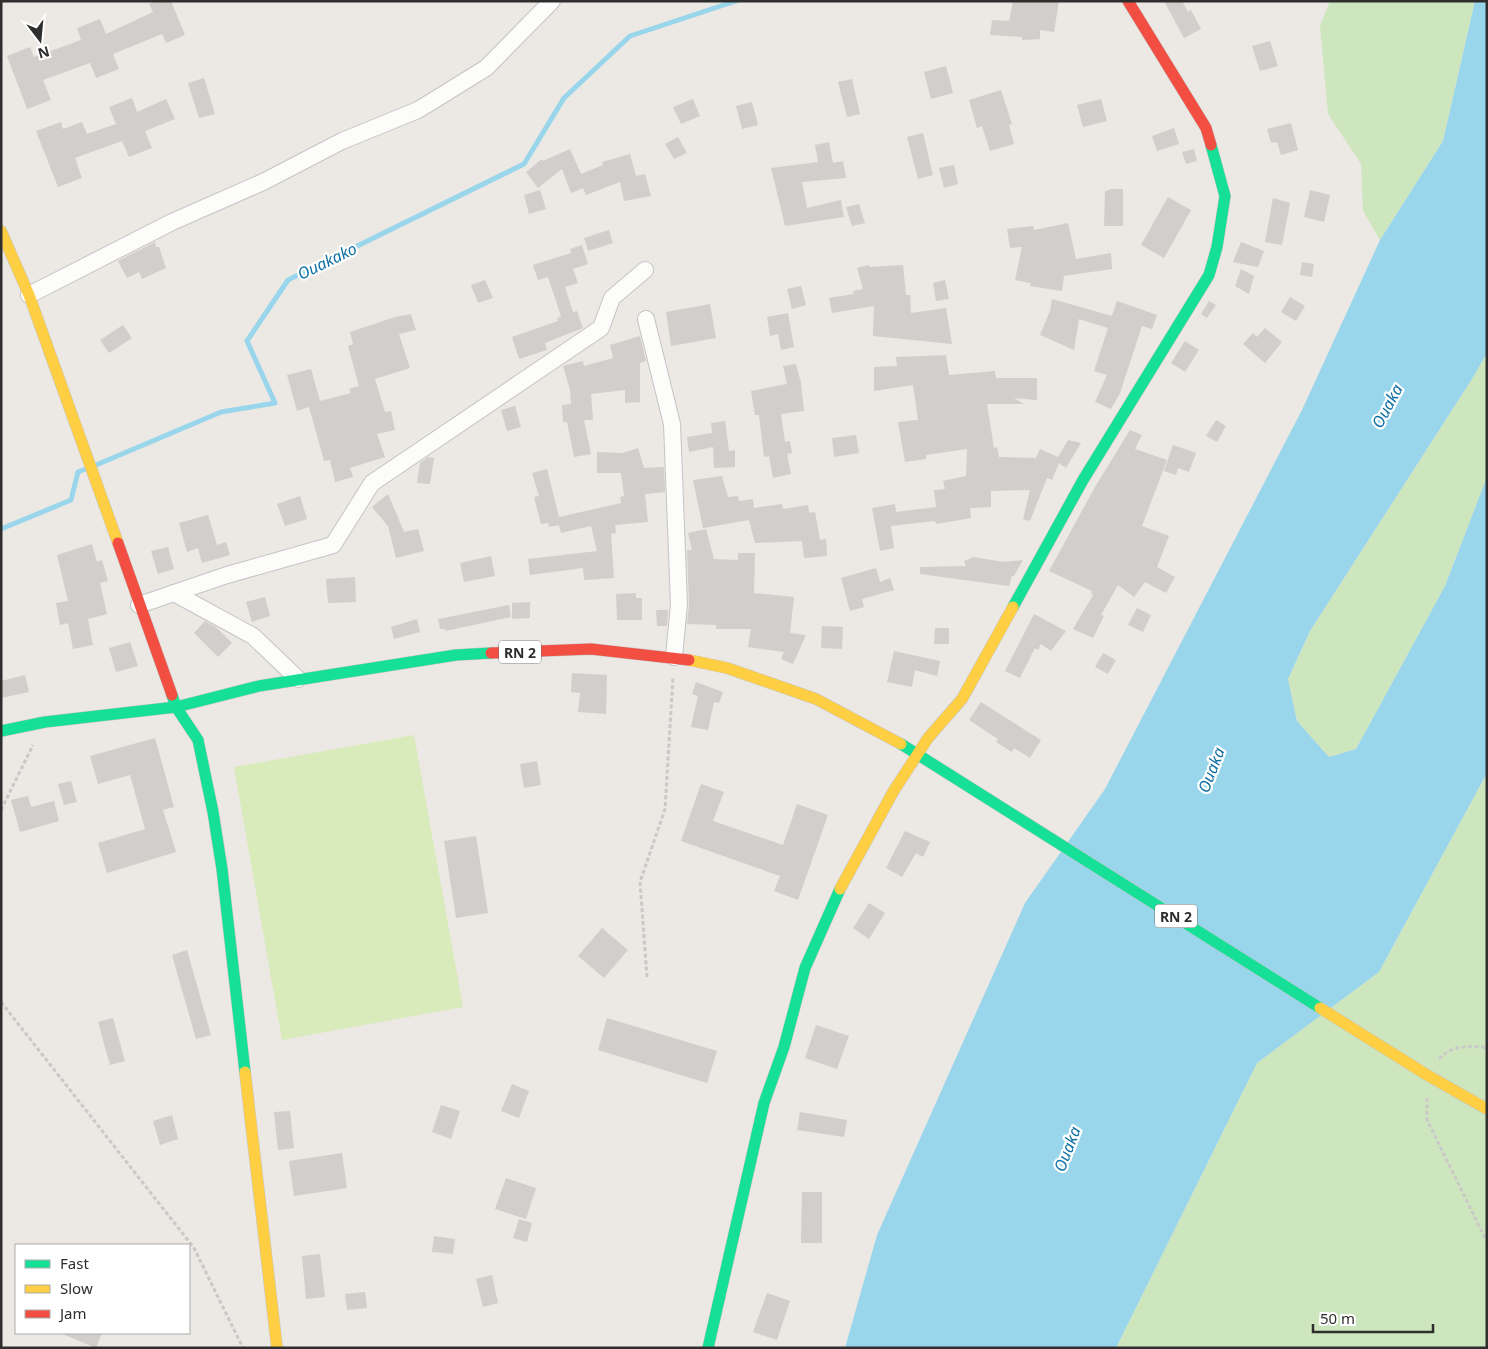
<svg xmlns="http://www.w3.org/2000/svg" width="1488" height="1349" viewBox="0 0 1488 1349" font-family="'Noto Sans',sans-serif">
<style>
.green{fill:#cee6be}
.pitch{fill:#d9eabb}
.water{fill:#99d6ec}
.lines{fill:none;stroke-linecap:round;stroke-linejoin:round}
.stream{stroke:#99d6ec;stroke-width:5}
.building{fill:#d1cecb}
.street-casing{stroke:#c5c4c5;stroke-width:18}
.fast-casing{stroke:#c5c4c5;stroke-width:12}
.slow-casing{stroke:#c5c4c5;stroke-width:12}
.jam-casing{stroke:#c5c4c5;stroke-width:12}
.path{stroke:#c9c9c8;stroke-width:3;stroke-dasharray:4 2.5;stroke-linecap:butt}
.street{stroke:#fcfcfb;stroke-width:16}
.fast{stroke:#16e098;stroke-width:11}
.slow{stroke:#ffcf43;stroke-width:11}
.jam{stroke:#f24e42;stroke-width:11}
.labels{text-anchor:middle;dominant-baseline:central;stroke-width:4.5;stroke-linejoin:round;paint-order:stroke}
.shield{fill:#fff;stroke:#6d6d6d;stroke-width:1}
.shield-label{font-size:14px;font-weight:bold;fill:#2e2e2e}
.water-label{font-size:16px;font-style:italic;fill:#0d6fa3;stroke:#fff}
</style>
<rect width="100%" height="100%" fill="#ece8e4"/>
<g class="green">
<polygon points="1330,1 1475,1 1443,141 1380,240 1363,211 1361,164 1328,114 1320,26"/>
<polygon points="1487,353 1487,477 1445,586 1356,749 1329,757 1297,721 1288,679 1310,631 1472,379"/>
<polygon points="1487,773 1487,1348 1116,1348 1257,1063 1379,972"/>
</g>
<polygon class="pitch" points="414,735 463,1007 282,1040 234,767"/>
<polygon class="water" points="1475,1 1487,1 1487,353 1472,379 1310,631 1288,679 1297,721 1329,757 1356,749 1445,586 1487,477 1487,773 1379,972 1257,1063 1116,1348 845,1348 877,1235 1025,903 1105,789 1302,410 1380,240 1443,141"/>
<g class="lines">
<g class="stream">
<polyline points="96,465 221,412 275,403 247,341 288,280 524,164 564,98 630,36 736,1"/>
<polyline points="1,529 71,500 78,472 86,469"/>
</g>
</g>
<g class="building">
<polygon points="157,1 171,1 185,35 166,43 162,34 113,54 119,69 96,78 90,63 43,80 51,100 27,109 7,56 30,47 34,57 81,40 77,28 100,19 106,34 153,12 149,4"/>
<polygon points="1013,1 1059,1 1054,32 1040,30 1040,39 1022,40 1022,37 990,35 992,20 1009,21"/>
<polygon points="1164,1 1182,1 1188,12 1191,10 1201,29 1184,38"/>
<polygon points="1270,41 1278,66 1260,71 1252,46"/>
<polygon points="946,66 953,93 931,99 924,72"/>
<polygon points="204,78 215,114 199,118 188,83"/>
<polygon points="852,79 860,114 847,117 838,82"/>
<polygon points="1001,90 1012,124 1009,125 1014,144 990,151 982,126 977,128 969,100"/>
<polygon points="132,98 137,112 166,99 175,119 145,131 152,148 129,157 122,141 75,158 82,178 58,187 36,131 61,122 63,129 82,122 87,134 116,124 109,107"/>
<polygon points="693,99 700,116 681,124 673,107"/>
<polygon points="1101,99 1107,121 1083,127 1077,105"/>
<polygon points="752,102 758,125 742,129 736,106"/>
<polygon points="1291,123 1298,150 1281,155 1277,142 1271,143 1267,129"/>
<polygon points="1174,128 1179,144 1157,151 1152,136"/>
<polygon points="923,133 933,175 918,179 907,137"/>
<polygon points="678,137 687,153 674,159 665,144"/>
<polygon points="829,142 833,163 843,161 846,178 802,182 807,208 841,200 844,217 785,226 771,168 818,162 815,145"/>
<polygon points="570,149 581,174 603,165 602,162 630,154 636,176 645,174 651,196 624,201 620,182 586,195 583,188 571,193 562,169 538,188 526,172 542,159 543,161"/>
<polygon points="1194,149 1197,161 1186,164 1182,152"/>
<polygon points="954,165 958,184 944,188 939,168"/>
<polygon points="1112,189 1123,189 1123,226 1104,226 1105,191"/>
<polygon points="540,190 546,209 529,214 524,195"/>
<polygon points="1310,190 1330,195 1324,222 1304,217"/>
<polygon points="1168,197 1191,210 1164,258 1141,245"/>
<polygon points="1273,198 1290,203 1282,245 1265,242"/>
<polygon points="859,204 865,223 852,226 846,207"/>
<polygon points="1068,223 1076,259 1111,253 1112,269 1064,276 1062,291 1030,286 1031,283 1015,280 1022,247 1010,248 1007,229 1033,226 1034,230"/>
<polygon points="609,230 613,243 588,251 584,238"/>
<polygon points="155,242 156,247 159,247 166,268 142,279 139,272 127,278 118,261"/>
<polygon points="1241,242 1264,251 1258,267 1233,262"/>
<polygon points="582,245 588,264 573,269 578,283 565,287 573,312 577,311 583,328 545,343 547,350 519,359 512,337 558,321 557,318 561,316 548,277 538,280 533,265 571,253 570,249"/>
<polygon points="1302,262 1314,264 1312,277 1300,275"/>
<polygon points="869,265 870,267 903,265 906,295 910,295 911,313 946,308 952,344 873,336 874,306 832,313 829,298 854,294 853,291 863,289 857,268"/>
<polygon points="1241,269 1254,276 1249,294 1235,286"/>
<polygon points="485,280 493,298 478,303 471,285"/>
<polygon points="945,280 949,299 936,301 933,283"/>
<polygon points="801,286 806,305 792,309 787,289"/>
<polygon points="1290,297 1305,306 1296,321 1281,312"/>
<polygon points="1052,299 1112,316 1117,301 1157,315 1152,329 1142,326 1120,393 1111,409 1095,402 1107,375 1094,371 1108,328 1079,319 1074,350 1040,335 1050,311"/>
<polygon points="1209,301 1216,305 1207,318 1201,314"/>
<polygon points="710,304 716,338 671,346 666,312"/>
<polygon points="788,313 794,347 781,350 778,334 770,336 767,317"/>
<polygon points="411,314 416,330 399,334 410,368 375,379 385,412 391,411 395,430 377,434 385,457 350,468 353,477 335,482 330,460 324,461 309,407 297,411 287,375 311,369 320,401 351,393 349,389 359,386 348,346 353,344 350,332 395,317"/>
<polygon points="123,325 132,338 109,353 100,340"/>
<polygon points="1265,328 1282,342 1265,363 1243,344 1253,333 1257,337"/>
<polygon points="640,336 646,361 640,363 640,402 625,403 625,390 591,394 593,420 584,420 591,454 574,457 567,422 563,422 562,405 571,404 570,390 563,366 583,361 584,366 613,358 610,345"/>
<polygon points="1185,341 1199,350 1185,372 1171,363"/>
<polygon points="946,355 949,375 995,371 996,378 1037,378 1037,400 1014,398 1024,404 987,404 994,448 997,447 999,457 1036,458 1040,449 1058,457 1068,440 1081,443 1066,468 1059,463 1052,480 1047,478 1030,521 1023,519 1030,490 991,491 991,507 970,508 971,518 937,524 934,521 891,526 894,548 880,551 872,508 895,504 896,512 936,507 934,490 945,489 943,481 966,476 967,449 926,455 926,459 905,462 898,422 918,420 913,385 874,391 874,367 897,366 896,357"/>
<polygon points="796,364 801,383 804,411 781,414 785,442 790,441 792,453 787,454 791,474 773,478 769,456 764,457 759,415 755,415 751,391 787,384 783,366"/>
<polygon points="515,406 521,427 507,431 501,410"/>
<polygon points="1216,420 1226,426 1217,442 1206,436"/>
<polygon points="725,421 729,451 735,450 735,467 714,468 713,447 689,452 687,437 712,433 711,423"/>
<polygon points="1130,430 1142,435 1135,449 1167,460 1142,526 1169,536 1157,567 1175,577 1166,593 1145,582 1134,597 1118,585 1101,615 1104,616 1093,638 1073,629 1093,595 1091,593 1092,591 1049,571 1095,487"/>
<polygon points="856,435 859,453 834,457 832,438"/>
<polygon points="1173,445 1196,453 1189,472 1178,468 1176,475 1164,471"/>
<polygon points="638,448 644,468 664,467 665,492 645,494 648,522 615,525 616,533 611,534 614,578 584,580 583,568 530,575 528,559 597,551 591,526 561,533 559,525 549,527 548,523 541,524 534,497 539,496 532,473 547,469 559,517 621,503 620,497 624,496 621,473 597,473 597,452 623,453"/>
<polygon points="428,457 434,458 430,484 417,483 420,463"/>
<polygon points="722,476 728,497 738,496 739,501 753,499 754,508 782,504 783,509 808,505 809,513 815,512 820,540 826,539 827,556 804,558 802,541 755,543 749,520 703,528 693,480"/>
<polygon points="388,494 404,532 418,529 424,551 396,558 388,526 372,507"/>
<polygon points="300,496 307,519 285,526 277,504"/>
<polygon points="208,515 217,545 226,542 230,555 202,563 198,548 187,552 179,523"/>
<polygon points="706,529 714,559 738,560 738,553 755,553 754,593 794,597 790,633 806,635 793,664 781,659 784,652 748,647 751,629 716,629 716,625 687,624 689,604 687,550 692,550 688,533"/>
<polygon points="92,544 97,562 102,560 108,581 100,583 107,614 88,619 93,645 73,649 68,623 60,625 56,603 68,601 57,555"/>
<polygon points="168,547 174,569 158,574 151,551"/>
<polygon points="491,556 495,576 464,582 460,563"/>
<polygon points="974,557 1003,562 1023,560 1014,576 1012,576 1009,586 920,574 920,567 966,566 964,561"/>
<polygon points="876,568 880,582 890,578 894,590 862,599 864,607 850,611 841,578"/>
<polygon points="355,577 356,602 328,603 326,579"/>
<polygon points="636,593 636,598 642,598 642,620 617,620 616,594"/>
<polygon points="265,597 270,616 252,622 246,602"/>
<polygon points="530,602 530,618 512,619 512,603"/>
<polygon points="509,605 511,617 445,631 445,629 440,629 438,619"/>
<polygon points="1137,608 1151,615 1143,632 1128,625"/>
<polygon points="656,610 668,610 667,626 657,626"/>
<polygon points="1034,614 1066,631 1051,651 1041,644 1038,650 1035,648 1020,678 1005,671"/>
<polygon points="417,619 420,632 394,639 391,627"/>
<polygon points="205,621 217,628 232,643 218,657 194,633"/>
<polygon points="822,626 843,627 842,649 821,648"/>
<polygon points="935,628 949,628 949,644 934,644"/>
<polygon points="130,642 138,666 116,672 109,648"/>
<polygon points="894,651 940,661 937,676 915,670 912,687 887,682"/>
<polygon points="1103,653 1116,660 1108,674 1095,667"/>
<polygon points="572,673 607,675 606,714 578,712 580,693 571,692"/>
<polygon points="25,675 29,692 1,698 1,681"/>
<polygon points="696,682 723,692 719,703 714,702 708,730 691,727 698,696 692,694"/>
<polygon points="981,702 1041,740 1030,758 1014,748 1012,752 996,742 998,739 969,720"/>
<polygon points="155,738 174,807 163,810 176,852 107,873 98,843 145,829 130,775 98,784 90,756"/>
<polygon points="537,761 541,785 524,788 520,764"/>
<polygon points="71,781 77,802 64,805 58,784"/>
<polygon points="701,784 724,792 713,821 783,845 797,804 828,815 798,900 774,891 780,876 681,841"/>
<polygon points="28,796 31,807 54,801 59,821 20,832 11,800"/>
<polygon points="905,831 930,842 923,857 916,853 902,877 886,868"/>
<polygon points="476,836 488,913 456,918 444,841"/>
<polygon points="869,903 885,913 869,939 853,928"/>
<polygon points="602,928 628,950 604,978 578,956"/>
<polygon points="187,950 211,1035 196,1039 172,955"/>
<polygon points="113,1018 125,1061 110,1065 98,1022"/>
<polygon points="607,1018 717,1051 707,1083 598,1050"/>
<polygon points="816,1025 849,1036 837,1069 805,1058"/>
<polygon points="512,1084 529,1091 519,1118 501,1111"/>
<polygon points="441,1105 460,1111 451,1139 432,1132"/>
<polygon points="290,1111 294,1148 278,1150 274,1112"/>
<polygon points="800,1112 847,1120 844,1137 797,1130"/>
<polygon points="172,1115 178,1139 160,1145 153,1121"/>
<polygon points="342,1153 347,1188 294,1196 289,1161"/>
<polygon points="506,1178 536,1188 526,1219 495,1209"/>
<polygon points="802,1192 822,1192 822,1243 801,1243"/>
<polygon points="519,1219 532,1223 527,1242 513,1238"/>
<polygon points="434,1236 455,1239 453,1254 432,1252"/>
<polygon points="320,1254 325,1297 306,1299 302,1256"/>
<polygon points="492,1275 498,1303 483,1307 476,1279"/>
<polygon points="365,1292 367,1308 347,1310 345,1294"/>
<polygon points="767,1293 790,1301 777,1340 753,1332"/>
<polygon points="60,1333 102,1333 96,1348"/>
</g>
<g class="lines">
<defs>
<g id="street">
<polyline points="29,295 172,222 263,182 342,141 418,110 486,68 552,1"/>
<polyline points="646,319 672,424 679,604 674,657"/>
<polyline points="174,593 253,636 298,679"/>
<polyline points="139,605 227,575 333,545 372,483 601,328 612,298 645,270"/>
</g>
<g id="fast">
<polyline points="1013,607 1083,480 1209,275 1217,247 1225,196 1211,145"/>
<polyline points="172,695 176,707 198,740 213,812 222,869 245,1072"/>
<polyline points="1,731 45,722 176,707 259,686 456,655 491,653"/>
<polyline points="901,744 1320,1008"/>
<polyline points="708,1348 764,1103 784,1047 805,968 840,889"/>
</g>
<g id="slow">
<polyline points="1,231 29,295 118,543"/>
<polyline points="689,660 727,668 816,699 901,744"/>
<polyline points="840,889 893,792 928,738 962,699 1013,607"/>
<polyline points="1320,1008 1427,1075 1487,1109"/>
<polyline points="245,1072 277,1348"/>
</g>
<g id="jam">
<polyline points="1128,1 1206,128 1211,145"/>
<polyline points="118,543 172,695"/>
<polyline points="491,653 591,649 689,660"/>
</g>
</defs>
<use href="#street" class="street-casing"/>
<use href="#fast" class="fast-casing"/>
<use href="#slow" class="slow-casing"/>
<use href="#jam" class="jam-casing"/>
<g class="path">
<polyline points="1,810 33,745"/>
<polyline points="647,977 640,882 665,809 673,677"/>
<polyline points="1,1002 194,1248 243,1348"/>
<path d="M 1439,1059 C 1451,1045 1471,1045 1487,1048"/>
<polyline points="1427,1098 1427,1120 1487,1242"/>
</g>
<use href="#street" class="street"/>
<use href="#fast" class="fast"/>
<use href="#slow" class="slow"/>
<use href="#jam" class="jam"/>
</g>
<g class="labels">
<g class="shield">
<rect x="499" y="640.5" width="42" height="23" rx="4"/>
<rect x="1155" y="904.5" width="42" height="23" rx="4"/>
</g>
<g class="shield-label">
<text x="520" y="652">RN 2</text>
<text x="1176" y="916">RN 2</text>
</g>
<g class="water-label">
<text transform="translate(327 261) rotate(-26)">Ouakako</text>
<text transform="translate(1387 406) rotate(-62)">Ouaka</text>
<text transform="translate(1211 770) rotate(-69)">Ouaka</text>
<text transform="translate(1067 1149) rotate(-69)">Ouaka</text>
</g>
</g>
<rect width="1488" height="1349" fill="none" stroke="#2e2e2e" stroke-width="5"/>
<rect x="15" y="1244" width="175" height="90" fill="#ffffff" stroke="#ababab"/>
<rect x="25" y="1260" width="25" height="8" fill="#16e098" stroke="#ababab"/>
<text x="60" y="1269" font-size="15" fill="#2e2e2e">Fast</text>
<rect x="25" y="1285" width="25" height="8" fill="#ffcf43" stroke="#ababab"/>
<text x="60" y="1294" font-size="15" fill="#2e2e2e">Slow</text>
<rect x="25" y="1310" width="25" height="8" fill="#f24e42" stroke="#ababab"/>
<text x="60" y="1319" font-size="15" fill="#2e2e2e">Jam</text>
<g transform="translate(40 40) rotate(164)" stroke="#ffffff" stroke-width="4" paint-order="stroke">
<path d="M0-4L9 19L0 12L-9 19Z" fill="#2e2e2e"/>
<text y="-8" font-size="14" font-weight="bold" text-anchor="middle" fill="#2e2e2e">N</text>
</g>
<path d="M1313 1324v8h120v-8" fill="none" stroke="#2e2e2e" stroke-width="2.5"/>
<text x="1320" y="1324" font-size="15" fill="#2e2e2e" stroke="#ffffff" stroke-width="4" paint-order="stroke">50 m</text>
</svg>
